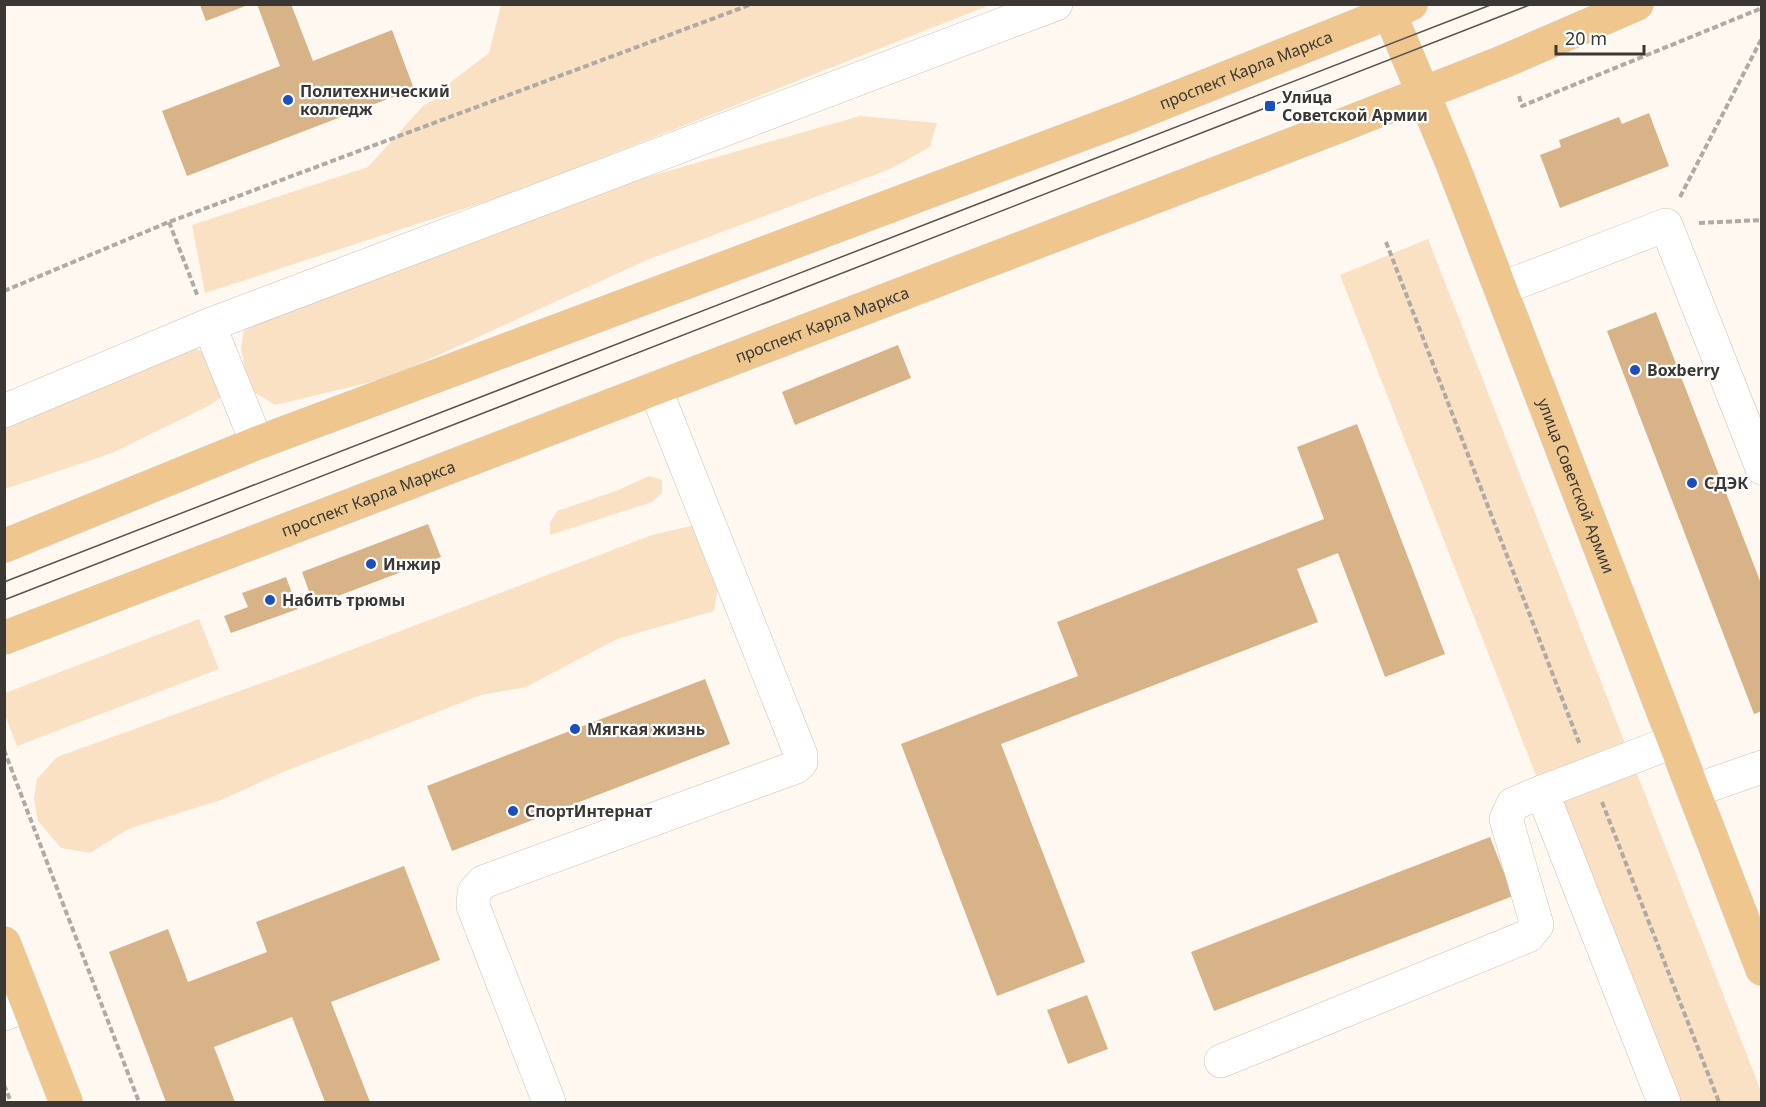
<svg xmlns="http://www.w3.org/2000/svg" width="1766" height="1107" viewBox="0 0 1766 1107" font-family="'Noto Sans',sans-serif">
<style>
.green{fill:#fae1c4}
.building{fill:#d8b388}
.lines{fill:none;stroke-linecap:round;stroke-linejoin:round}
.minor-casing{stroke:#c9c0b5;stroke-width:34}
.major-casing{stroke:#d8d7d6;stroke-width:34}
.path{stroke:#afaaa4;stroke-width:4;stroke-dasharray:6 3;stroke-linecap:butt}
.minor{stroke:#fff;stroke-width:33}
.major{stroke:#efc68e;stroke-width:33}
.tram{stroke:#585550;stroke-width:1.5}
.poi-dot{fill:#1c4fbc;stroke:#fff;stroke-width:2}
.labels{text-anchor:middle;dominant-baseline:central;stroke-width:4.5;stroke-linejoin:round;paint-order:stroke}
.street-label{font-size:16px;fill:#3b3833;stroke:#fff}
.poi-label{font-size:16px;font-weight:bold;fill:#3b3833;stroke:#fff;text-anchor:start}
</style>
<rect width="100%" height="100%" fill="#fef8f1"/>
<g class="green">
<polygon points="501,5 990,5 515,192 205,293 192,225 368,167 424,105 442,96 447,85 489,53"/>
<polygon points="860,116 937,123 930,147 890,169 647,260 388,378 275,405 249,389 241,348 245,325 602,190"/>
<polygon points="1428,239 1761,1091 1761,1102 1664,1102 1340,275"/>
<polygon points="188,346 213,355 223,396 210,405 112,453 5,489 5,420"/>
<polygon points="649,476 662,480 662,493 652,502 550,535 550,523 557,511 616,491"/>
<polygon points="695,525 721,570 714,611 617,639 526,687 481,695 283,772 221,800 128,829 90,853 61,848 38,821 34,799 37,779 57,757 306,667 652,535"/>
<polygon points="199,619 219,669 17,746 5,715 5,693"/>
</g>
<g class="building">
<polygon points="257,4 291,4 313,61 392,30 414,89 187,176 162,111 280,66"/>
<polygon points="200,5 248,5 206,21"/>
<polygon points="1649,113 1669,166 1560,208 1540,155 1561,147 1559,140 1619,117 1622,124"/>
<polygon points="1656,312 1762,586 1762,711 1754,714 1607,331"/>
<polygon points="898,345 911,378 795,425 782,392"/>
<polygon points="1357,424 1445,654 1385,677 1338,553 1297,569 1318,622 1001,744 1085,962 997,996 901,744 1078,676 1057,622 1324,519 1297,447"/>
<polygon points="428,524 441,557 314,605 302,572"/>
<polygon points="286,577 298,609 231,633 224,616 248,607 242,593"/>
<polygon points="705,679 730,744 452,851 427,786"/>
<polygon points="1490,837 1513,896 1214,1011 1191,952"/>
<polygon points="404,866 440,960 331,1002 370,1102 325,1102 292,1017 214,1047 235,1102 166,1102 109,952 168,929 188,982 267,952 256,922"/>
<polygon points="1087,995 1108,1049 1068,1064 1047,1010"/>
</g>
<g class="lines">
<defs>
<g id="minor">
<polyline points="1500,289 1666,225 1762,468"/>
<polyline points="209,325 257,443"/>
<polyline points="4,411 209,325 1056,4"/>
<polyline points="1693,791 1762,767"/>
<polyline points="4,1014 28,1005"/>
<polyline points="1221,1061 1528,936 1537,925 1506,819 1513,804 1542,792"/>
<polyline points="549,1102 473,906 474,892 483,882 796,767 801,762 801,755 655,388"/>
<polyline points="1664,1102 1542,792 1675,741"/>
</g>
<g id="major">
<path id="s1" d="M 1386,4 L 1452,163 L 1762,969"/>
<path id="s2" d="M 4,546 L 257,443 L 1128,117 L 1411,4"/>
<path id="s3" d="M 4,638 L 1345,124 L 1505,61 L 1637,4"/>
<polyline points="4,943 66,1102"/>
</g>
</defs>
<use href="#minor" class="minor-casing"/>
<use href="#major" class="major-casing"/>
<g class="path">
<polyline points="1519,96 1522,106 1762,8"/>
<polyline points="1680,197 1762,38"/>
<polyline points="169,222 198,297"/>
<polyline points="1699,223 1762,220"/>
<polyline points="1386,242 1580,745"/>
<polyline points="4,291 169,222 752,4"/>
<polyline points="4,750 139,1102"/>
<polyline points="1602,802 1719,1102"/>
<polyline points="4,1085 11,1102"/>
</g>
<use href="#minor" class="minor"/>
<use href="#major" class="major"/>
<g class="tram">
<polyline points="4,582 1493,4"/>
<polyline points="4,600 1532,4"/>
</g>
</g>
<g class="poi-dot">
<circle cx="288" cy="100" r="6"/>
<rect x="1264" y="100" width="12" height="12" rx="3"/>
<circle cx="1635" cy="370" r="6"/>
<circle cx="1692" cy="483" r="6"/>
<circle cx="371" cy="564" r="6"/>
<circle cx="270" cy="600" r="6"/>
<circle cx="575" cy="729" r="6"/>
<circle cx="513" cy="811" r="6"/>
</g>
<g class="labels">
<g class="street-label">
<text stroke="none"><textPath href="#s2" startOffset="1330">проспект Карла Маркса</textPath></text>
<text stroke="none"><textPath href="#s3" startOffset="876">проспект Карла Маркса</textPath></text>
<text stroke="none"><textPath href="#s1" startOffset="518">улица Советской Армии</textPath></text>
<text stroke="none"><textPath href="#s3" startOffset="390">проспект Карла Маркса</textPath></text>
</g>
<g class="poi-label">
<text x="300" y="91">Политехнический<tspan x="300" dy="18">колледж</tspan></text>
<text x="1282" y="97">Улица<tspan x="1282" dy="18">Советской Армии</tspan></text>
<text x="1647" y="370">Boxberry</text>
<text x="1704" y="483">СДЭК</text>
<text x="383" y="564">Инжир</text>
<text x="282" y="600">Набить трюмы</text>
<text x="587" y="729">Мягкая жизнь</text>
<text x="525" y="811">СпортИнтернат</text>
</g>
</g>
<rect width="1766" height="1107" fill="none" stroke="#3b3833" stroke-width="12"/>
<path d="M1556 45v9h88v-9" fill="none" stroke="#3b3833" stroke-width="3"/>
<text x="1565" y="45" font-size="18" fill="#3b3833" stroke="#ffffff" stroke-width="4.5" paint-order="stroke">20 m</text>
</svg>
